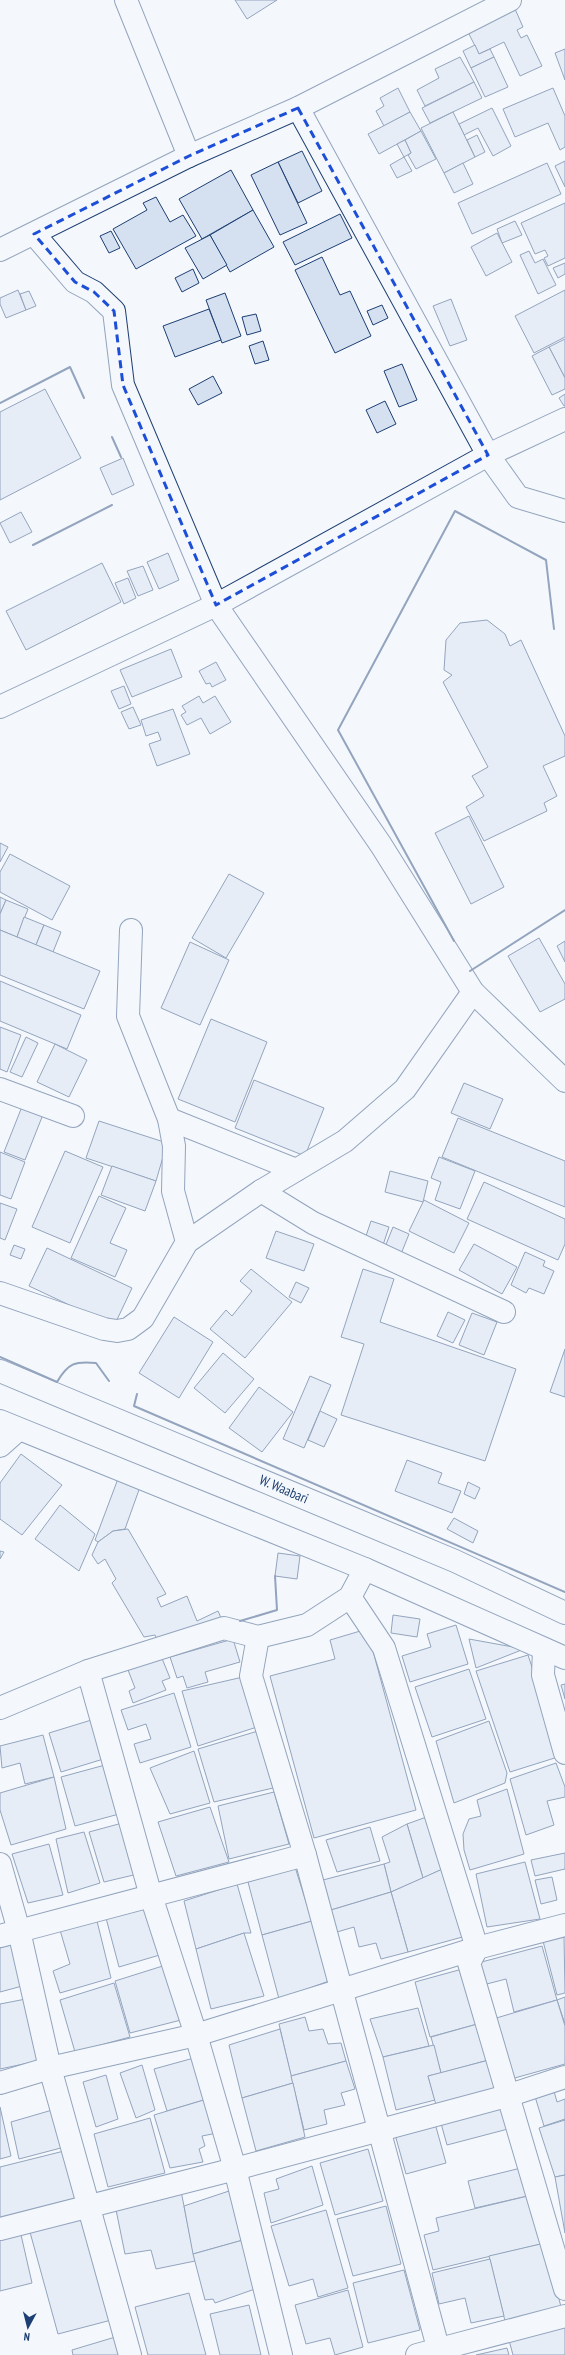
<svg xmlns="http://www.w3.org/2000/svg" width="565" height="2355" viewBox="0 0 565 2355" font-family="'PT Sans Narrow',sans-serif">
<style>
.building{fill:#d5e0f0;stroke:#1d3f73}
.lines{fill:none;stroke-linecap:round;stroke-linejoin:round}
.minor-casing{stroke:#1d3f73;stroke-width:24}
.major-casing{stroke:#1d3f73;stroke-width:24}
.minor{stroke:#f4f7fb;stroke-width:22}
.major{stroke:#f4f7fb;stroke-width:22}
.wall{stroke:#1d3f73;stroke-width:2}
.marked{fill:none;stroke:#1d4ed8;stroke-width:3;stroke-dasharray:8 5;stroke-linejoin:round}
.labels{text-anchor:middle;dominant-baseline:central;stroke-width:3;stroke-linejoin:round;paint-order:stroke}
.street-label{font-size:14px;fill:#1d3f73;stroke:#f4f7fb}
</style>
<rect width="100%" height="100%" fill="#f4f7fb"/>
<g class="building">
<polygon points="235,0 277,0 247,19"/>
<polygon points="515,9 523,27 517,30 521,38 527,35 542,66 520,76 504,42 479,54 468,32"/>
<polygon points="475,45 479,54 490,49 494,57 471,68 463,51"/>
<polygon points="565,49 565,80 555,53"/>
<polygon points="460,57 474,82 425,106 417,90 439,78 435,69"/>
<polygon points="494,57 508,87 485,97 471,68"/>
<polygon points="474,82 482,98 430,123 422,108"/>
<polygon points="398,88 410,112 384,126 376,111 384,106 380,98"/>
<polygon points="553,88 565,116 565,147 560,150 548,123 515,137 503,109"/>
<polygon points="492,108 511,146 493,156 478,128 464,135 459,124"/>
<polygon points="410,112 421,131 379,154 368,134"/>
<polygon points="453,112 475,157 444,173 421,128"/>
<polygon points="421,131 436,159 416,169 408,155 411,153 405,140"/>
<polygon points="477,135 485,152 475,157 467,140"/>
<polygon points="405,140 411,153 404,157 397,144"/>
<polygon points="302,151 322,191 298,203 278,162"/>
<polygon points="404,157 412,171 397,178 390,165"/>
<polygon points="565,161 565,187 555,166"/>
<polygon points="278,162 307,223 280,235 251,175"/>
<polygon points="463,163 473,184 454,193 444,173"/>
<polygon points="547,163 561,194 472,234 458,203"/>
<polygon points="231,170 253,210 202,239 179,199"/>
<polygon points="156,197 170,222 183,215 196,236 136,269 113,229 147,210 143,203"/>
<polygon points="565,203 565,258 548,266 544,258 548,256 545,250 535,254 521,223"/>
<polygon points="253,210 274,247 230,272 210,235"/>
<polygon points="340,214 352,238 295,265 283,242"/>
<polygon points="515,221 522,235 502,243 497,229"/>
<polygon points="111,231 120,248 109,253 100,236"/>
<polygon points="497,233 512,262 486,276 471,247"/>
<polygon points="210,235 227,265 203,279 185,248"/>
<polygon points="529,251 535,263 543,259 556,285 538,294 520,255"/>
<polygon points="322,257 340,295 350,291 371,336 335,353 295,270"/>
<polygon points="565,263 565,274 558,278 553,268"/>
<polygon points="193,269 199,283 182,292 175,278"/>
<polygon points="18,290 26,310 6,318 0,304 0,298"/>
<polygon points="565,290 565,337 534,353 515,316"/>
<polygon points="29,291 36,306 26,310 20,294"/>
<polygon points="225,293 241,336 222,343 206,300"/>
<polygon points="451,299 467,340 450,346 433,306"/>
<polygon points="382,305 388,318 373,325 367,311"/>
<polygon points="209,309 221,340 175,357 163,326"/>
<polygon points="256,314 261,331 247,335 242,317"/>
<polygon points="565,339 565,378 549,347"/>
<polygon points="263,341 269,360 255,364 249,346"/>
<polygon points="549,347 565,378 565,389 552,395 532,356"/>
<polygon points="402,364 417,400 399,407 384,371"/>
<polygon points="213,376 222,393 198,405 189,389"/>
<polygon points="45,389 81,458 0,500 0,412"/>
<polygon points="565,394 565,406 564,406 559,398"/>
<polygon points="385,401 396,424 377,433 366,410"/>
<polygon points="123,458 134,485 112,495 100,468"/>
<polygon points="21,512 32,532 10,543 0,523"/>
<polygon points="168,553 179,580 159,589 147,562"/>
<polygon points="102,563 121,602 26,650 6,611"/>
<polygon points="143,566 153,590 138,596 127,571"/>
<polygon points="128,578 136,598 124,604 115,583"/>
<polygon points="487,620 505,634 510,646 521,640 565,736 565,756 543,766 557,796 544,803 547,811 484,841 466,807 484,796 472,776 488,767 443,682 452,675 444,670 446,640 460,623"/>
<polygon points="171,649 182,677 132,697 120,670"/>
<polygon points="216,662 226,680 212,687 210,683 206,684 199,671"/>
<polygon points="124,686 131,704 119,709 111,691"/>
<polygon points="199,696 203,703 215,696 231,722 210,734 201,718 187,725 181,715 186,712 182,706"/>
<polygon points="133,707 141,725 129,729 121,712"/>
<polygon points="173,709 190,754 157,766 149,744 161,740 158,732 146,736 141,720"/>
<polygon points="469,816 504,887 471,904 435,833"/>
<polygon points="0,843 8,847 0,862"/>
<polygon points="10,854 70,886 52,920 0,892 0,872"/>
<polygon points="229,874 264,893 226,958 192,938"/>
<polygon points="0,897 6,900 0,914"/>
<polygon points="6,900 28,909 17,937 0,930 0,914"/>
<polygon points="24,917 44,925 36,945 17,937"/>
<polygon points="44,925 61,932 53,952 36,945"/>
<polygon points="0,930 100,971 84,1009 0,975"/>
<polygon points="539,938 565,984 565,999 540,1012 508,956"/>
<polygon points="565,941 565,962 557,946"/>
<polygon points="190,942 229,960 200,1025 161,1008"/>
<polygon points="0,981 81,1015 67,1049 0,1021"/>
<polygon points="211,1019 267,1042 235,1122 178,1099"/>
<polygon points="0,1027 21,1035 7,1072 0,1069"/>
<polygon points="26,1037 38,1043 22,1077 10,1072"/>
<polygon points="55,1044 87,1060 69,1097 37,1082"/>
<polygon points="254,1080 324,1108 305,1156 235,1128"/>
<polygon points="464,1083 503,1099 490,1129 451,1113"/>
<polygon points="23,1104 44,1112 25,1160 4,1152"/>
<polygon points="458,1118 565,1161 565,1207 442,1157"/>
<polygon points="99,1121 167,1143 156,1181 86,1158"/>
<polygon points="65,1151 103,1167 70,1243 32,1227"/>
<polygon points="0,1152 25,1162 11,1199 0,1195"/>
<polygon points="439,1157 475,1171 460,1209 435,1200 441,1182 431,1178"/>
<polygon points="112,1166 156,1181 145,1211 101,1195"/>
<polygon points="390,1171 428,1181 423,1202 385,1192"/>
<polygon points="484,1182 565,1219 565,1244 558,1260 467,1219"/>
<polygon points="99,1196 126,1208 110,1243 127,1250 115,1277 71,1258"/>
<polygon points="424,1200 469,1223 454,1253 409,1231"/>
<polygon points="0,1203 17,1209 5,1240 0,1238"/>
<polygon points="371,1221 389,1227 383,1245 365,1239"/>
<polygon points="393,1227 409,1234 401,1254 385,1247"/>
<polygon points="276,1231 314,1244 304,1271 266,1258"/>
<polygon points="474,1244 517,1267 502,1294 459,1270"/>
<polygon points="14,1245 25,1249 21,1259 10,1255"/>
<polygon points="47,1248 132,1288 114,1326 29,1286"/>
<polygon points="525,1252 545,1261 543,1266 554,1271 544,1294 529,1288 526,1293 511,1285"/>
<polygon points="251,1269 292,1302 245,1358 210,1329 226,1310 232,1316 252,1291 240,1281"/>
<polygon points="363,1269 394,1279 380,1322 516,1369 485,1461 341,1415 364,1344 341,1337"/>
<polygon points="296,1282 309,1288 301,1303 289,1297"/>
<polygon points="448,1312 465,1320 453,1343 437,1336"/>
<polygon points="472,1313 497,1322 484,1355 459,1345"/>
<polygon points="174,1317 213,1342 179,1398 139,1373"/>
<polygon points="565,1349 565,1397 550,1392"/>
<polygon points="223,1353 254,1379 225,1413 194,1388"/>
<polygon points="310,1376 331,1385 304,1448 283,1439"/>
<polygon points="259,1387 293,1412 262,1452 229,1428"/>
<polygon points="320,1411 337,1419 324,1447 308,1440"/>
<polygon points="21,1454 62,1485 22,1535 0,1519 0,1483"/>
<polygon points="407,1460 442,1473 438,1483 461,1491 452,1513 395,1491"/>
<polygon points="119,1476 140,1487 125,1529 113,1531 98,1542 95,1540"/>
<polygon points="468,1482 480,1488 475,1499 464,1494"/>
<polygon points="60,1505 95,1534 79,1571 35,1539"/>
<polygon points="454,1518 478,1531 473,1543 447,1529"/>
<polygon points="128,1529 166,1594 157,1598 161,1607 187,1596 197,1621 218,1611 225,1627 160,1647 155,1635 144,1637 112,1583 116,1579 105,1559 98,1564 92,1555 98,1542 113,1531"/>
<polygon points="0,1551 4,1552 0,1559"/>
<polygon points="278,1553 300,1556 297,1579 275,1576"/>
<polygon points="393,1615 420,1619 417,1637 391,1633"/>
<polygon points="456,1625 468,1664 410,1682 402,1656 431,1647 427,1634"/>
<polygon points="367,1629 416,1810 314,1838 270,1676 335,1659 330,1640"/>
<polygon points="233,1639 240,1662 205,1672 208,1682 187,1688 183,1676 177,1678 170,1657"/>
<polygon points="469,1639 524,1649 476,1668"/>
<polygon points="528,1655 561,1756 510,1772 476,1671"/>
<polygon points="161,1656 170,1678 162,1681 166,1690 133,1703 129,1691 135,1688 128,1670"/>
<polygon points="469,1669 486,1719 432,1737 415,1687"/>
<polygon points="243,1677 257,1727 198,1746 182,1691"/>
<polygon points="565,1684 565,1699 561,1685"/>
<polygon points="174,1693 191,1747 140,1763 134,1744 151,1739 146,1724 128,1730 121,1710"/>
<polygon points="98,1718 110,1757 61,1772 49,1733"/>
<polygon points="489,1721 507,1773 505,1783 454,1803 436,1741"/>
<polygon points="258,1731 273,1788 214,1802 198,1749"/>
<polygon points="43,1735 54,1777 25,1784 20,1763 2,1768 0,1746"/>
<polygon points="194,1751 210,1803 170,1814 150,1768"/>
<polygon points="556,1763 565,1787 565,1797 547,1801 554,1825 526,1835 510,1779"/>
<polygon points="105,1765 119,1814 75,1826 61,1777"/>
<polygon points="54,1777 66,1829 11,1845 0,1810 0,1793"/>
<polygon points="507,1789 524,1854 470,1870 464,1850 463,1834 469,1819 481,1816 477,1800"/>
<polygon points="274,1792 289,1844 229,1859 218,1806"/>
<polygon points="210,1807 229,1862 176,1876 158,1822"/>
<polygon points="432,1815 447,1867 423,1878 407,1824"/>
<polygon points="126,1822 142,1873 104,1882 89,1832"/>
<polygon points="407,1824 423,1878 391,1892 384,1864 390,1862 382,1837"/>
<polygon points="370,1827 380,1861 337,1872 326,1840"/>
<polygon points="84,1832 100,1883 68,1893 56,1839"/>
<polygon points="49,1844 63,1895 28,1903 12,1854"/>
<polygon points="565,1853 565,1869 535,1876 531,1860"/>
<polygon points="525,1862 540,1919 487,1927 476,1874"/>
<polygon points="384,1864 391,1892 331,1910 323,1880"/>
<polygon points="295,1867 312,1921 262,1935 248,1882"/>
<polygon points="447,1867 466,1936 408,1952 391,1892"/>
<polygon points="552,1877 557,1900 541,1904 535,1880"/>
<polygon points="237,1884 251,1933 244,1933 196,1949 184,1901"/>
<polygon points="391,1892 408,1952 381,1959 376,1943 359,1947 354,1927 337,1932 331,1910"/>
<polygon points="147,1903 163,1954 119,1967 106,1918"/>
<polygon points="96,1917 111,1978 60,1993 53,1971 70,1964 60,1930"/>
<polygon points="312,1921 329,1981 279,1999 262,1935"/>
<polygon points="244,1933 264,1996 211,2009 196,1949"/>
<polygon points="564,1936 565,1993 557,1995 543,1941"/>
<polygon points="16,1944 26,1985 0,1992 0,1948"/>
<polygon points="542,1946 557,2000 514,2012 506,1979 479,1986 474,1964"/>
<polygon points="169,1964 185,2019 130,2033 115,1981"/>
<polygon points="466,1968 481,2023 430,2037 415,1982"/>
<polygon points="114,1983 130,2037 75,2052 60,2000"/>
<polygon points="565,1997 565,2024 557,2000"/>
<polygon points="31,1998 47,2059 0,2069 0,2004"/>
<polygon points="557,2000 565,2026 565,2064 511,2079 493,2019"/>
<polygon points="418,2008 429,2046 383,2057 370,2019"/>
<polygon points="305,2017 309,2031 323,2029 328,2044 341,2043 346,2061 291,2076 279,2024"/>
<polygon points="481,2023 492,2059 441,2073 431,2037"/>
<polygon points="280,2029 293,2083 242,2098 229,2045"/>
<polygon points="434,2045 441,2073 428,2076 435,2100 396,2110 383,2057"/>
<polygon points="201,2056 207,2099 167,2111 154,2069"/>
<polygon points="489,2060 508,2129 447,2145 428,2076"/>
<polygon points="346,2061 355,2089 341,2093 345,2105 324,2110 327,2124 304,2130 291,2076"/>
<polygon points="142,2065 155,2110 136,2118 120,2073"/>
<polygon points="106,2075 118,2119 96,2127 83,2082"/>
<polygon points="293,2083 305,2137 256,2151 242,2098"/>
<polygon points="552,2084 557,2102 565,2099 565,2119 544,2126 533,2090"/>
<polygon points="207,2099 217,2133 202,2136 205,2146 199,2149 203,2162 170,2168 154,2115"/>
<polygon points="66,2106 76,2144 19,2159 11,2122"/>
<polygon points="0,2107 11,2156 0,2159"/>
<polygon points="431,2109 446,2163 406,2174 391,2120"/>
<polygon points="150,2118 165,2173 108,2187 94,2134"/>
<polygon points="565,2120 565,2175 555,2177 539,2128"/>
<polygon points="72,2149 84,2197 0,2222 0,2167"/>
<polygon points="368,2149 383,2201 335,2215 320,2163"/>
<polygon points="312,2166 323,2205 271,2223 264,2193 279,2189 276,2179"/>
<polygon points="525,2167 532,2195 475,2208 468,2181"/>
<polygon points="565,2175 565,2233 555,2177"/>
<polygon points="179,2181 195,2261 156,2269 151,2250 125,2254 113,2195"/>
<polygon points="232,2190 243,2240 193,2254 184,2206"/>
<polygon points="532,2195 545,2243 433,2270 424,2235 439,2231 436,2218"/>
<polygon points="84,2197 119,2318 58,2334 25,2214"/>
<polygon points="386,2206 401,2264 353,2276 337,2219"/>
<polygon points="326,2210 348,2288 318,2297 313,2279 289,2286 271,2226"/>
<polygon points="19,2226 32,2283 0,2291 0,2230"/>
<polygon points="243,2240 255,2289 215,2303 213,2299 205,2300 193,2254"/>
<polygon points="545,2243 561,2307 505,2321 489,2256"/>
<polygon points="490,2259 504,2316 471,2323 465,2298 439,2304 432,2273"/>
<polygon points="404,2270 420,2330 368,2343 353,2283"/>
<polygon points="348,2290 363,2347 335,2355 330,2338 306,2344 295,2305"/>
<polygon points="189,2293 206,2355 148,2355 135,2307"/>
<polygon points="249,2305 261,2355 220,2355 210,2314"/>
<polygon points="565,2327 565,2355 513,2355 509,2340"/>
<polygon points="122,2335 128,2355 73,2355 72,2350"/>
<polygon points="507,2348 509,2355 476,2355"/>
</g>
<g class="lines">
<defs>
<g id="minor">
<polyline points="126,0 189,156"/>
<polyline points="298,108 488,455 518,497 565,511"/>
<polyline points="34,234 75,282 94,292 114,311 123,385 216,605 381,845 473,992 565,1081"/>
<polyline points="0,250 189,156 298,108 510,0"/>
<polyline points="0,707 216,605 488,455 565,419"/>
<polyline points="131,930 128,1016 169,1119 174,1146 173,1191 187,1242"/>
<polyline points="0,1089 73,1116"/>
<polyline points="169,1119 296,1170"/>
<polyline points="261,1191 313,1223 504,1312"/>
<polyline points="0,1293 104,1329 117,1331 128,1329 143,1318 187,1242 261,1191 345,1141 405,1089 473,992"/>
<polyline points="0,1446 18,1430"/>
<polyline points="350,1597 384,1648 477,1948 469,1963 565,2289"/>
<polyline points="258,1637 251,1676 305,1855 440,2355"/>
<polyline points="544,1649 543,1675 565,1753"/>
<polyline points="88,1671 151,1896 196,2035 235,2169 281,2355"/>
<polyline points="0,1708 88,1671 224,1628 258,1637 307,1625 350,1597 365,1569"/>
<polyline points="0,1864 19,1931 50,2068 130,2355"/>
<polyline points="0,1936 305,1855"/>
<polyline points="0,2083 50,2068 196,2035 477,1948 565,1925"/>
<polyline points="0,2229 235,2169 507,2096 565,2077"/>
<polyline points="417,2355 565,2316"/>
</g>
<g id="major">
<polyline points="0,1371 455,1561 565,1613"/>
<polyline points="0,1421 365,1569 565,1658"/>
</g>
</defs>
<use href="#minor" class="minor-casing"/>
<use href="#major" class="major-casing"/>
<use href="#minor" class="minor"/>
<use href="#major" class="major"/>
<g class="wall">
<polyline points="0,403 70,367 84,398"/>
<polyline points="112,437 121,457"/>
<polyline points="33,545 112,505"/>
<polyline points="454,941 338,730 455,511 546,560 554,629"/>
<polyline points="470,971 565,910"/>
<path d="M 0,1357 L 57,1382 C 68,1363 75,1361 96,1363 L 109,1381"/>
<polyline points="137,1394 134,1406 565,1592"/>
<polyline points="240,1621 277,1610 275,1576"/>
</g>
</g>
<path d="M0 0H565V2355H0ZM 298,108 L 488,455 L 216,605 L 123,385 L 114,311 L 94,292 L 75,282 L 34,234 L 189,156 Z" fill="#f4f7fb" fill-opacity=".55" fill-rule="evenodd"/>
<path class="marked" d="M 298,108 L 488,455 L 216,605 L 123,385 L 114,311 L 94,292 L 75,282 L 34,234 L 189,156 Z"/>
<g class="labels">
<g class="street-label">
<text transform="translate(284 1489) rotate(23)">W. Waabari</text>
</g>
</g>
<g transform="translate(28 2327) rotate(187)" stroke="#f4f7fb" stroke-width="3" paint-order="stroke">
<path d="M0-3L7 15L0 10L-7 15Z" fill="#1d3f73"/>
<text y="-6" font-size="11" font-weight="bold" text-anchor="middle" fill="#1d3f73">N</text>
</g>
</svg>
